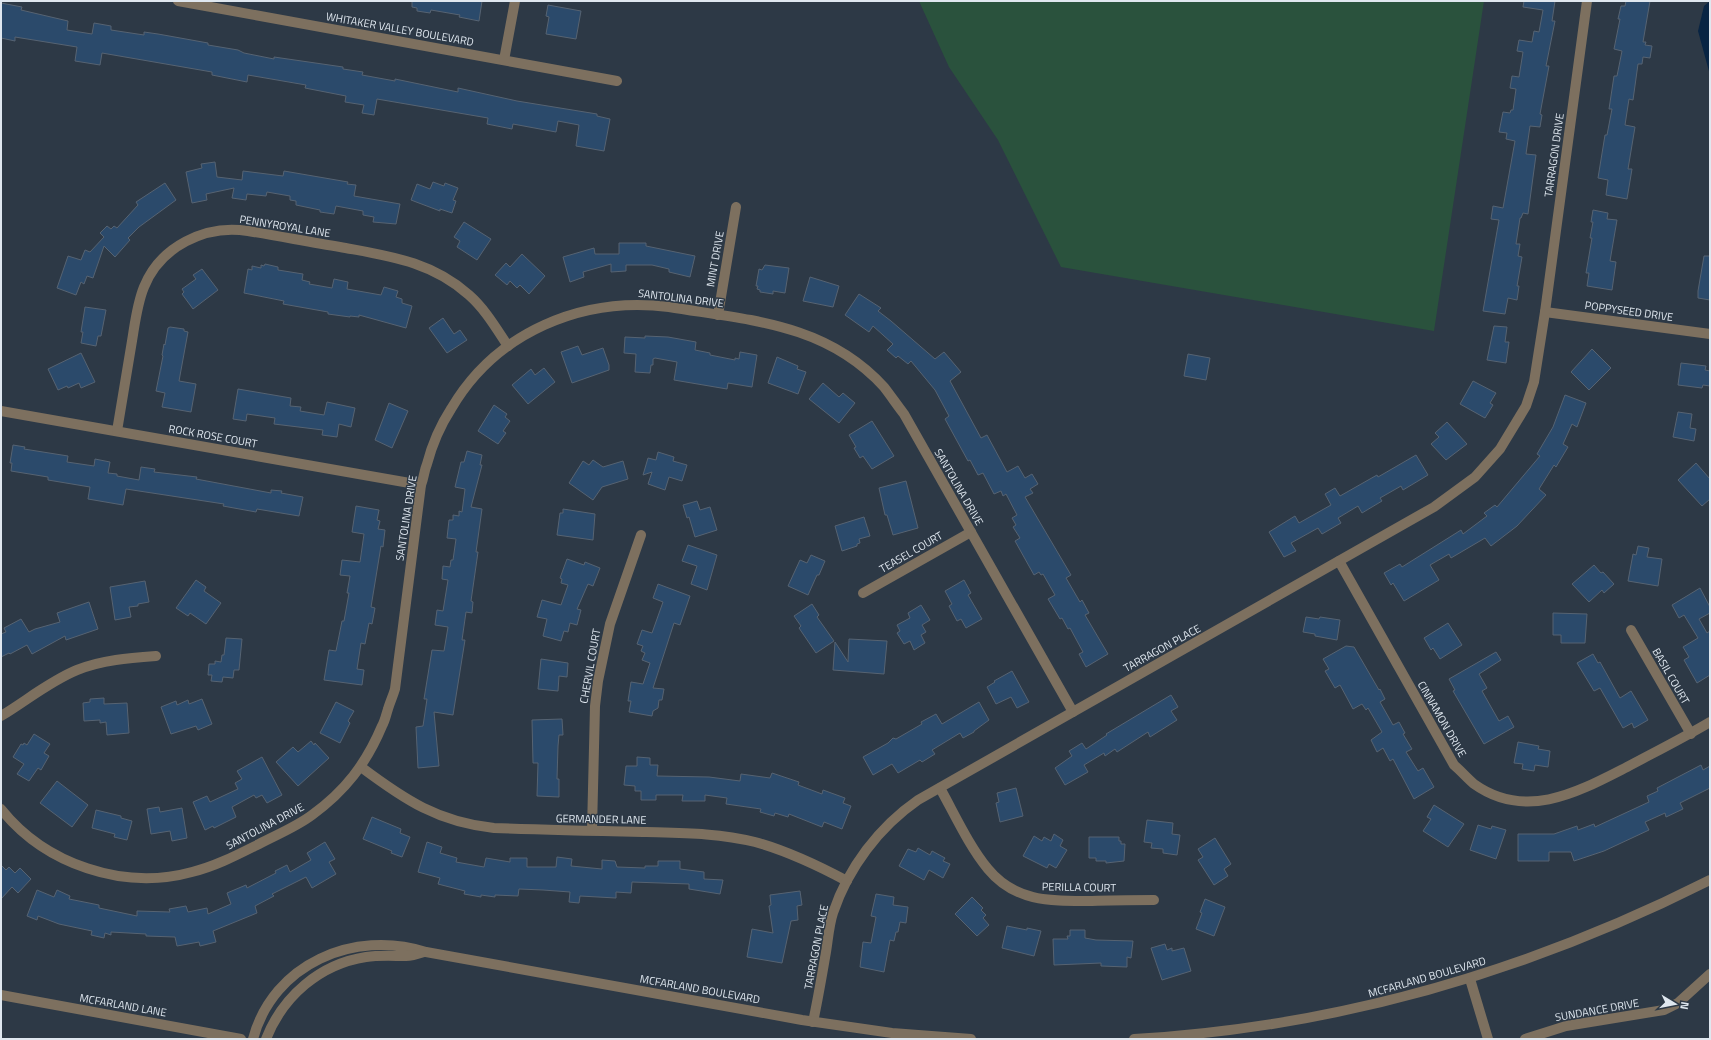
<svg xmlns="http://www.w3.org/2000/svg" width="1711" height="1040" viewBox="0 0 1711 1040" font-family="'Titillium Web',sans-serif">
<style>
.green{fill:#2a523d}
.water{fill:#082443}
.building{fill:#2b4a6b;stroke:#566372}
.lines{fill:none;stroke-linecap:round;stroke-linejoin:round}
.minor{stroke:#7d705f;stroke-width:10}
.tertiary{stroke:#7d705f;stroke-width:10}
.labels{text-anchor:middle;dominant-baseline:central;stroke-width:3;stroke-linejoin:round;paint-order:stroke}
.street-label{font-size:11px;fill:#dfe7ef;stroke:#2d3946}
</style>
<rect width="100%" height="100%" fill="#2d3946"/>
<polygon class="green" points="919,1 1484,1 1434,331 1061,267 998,140 949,67"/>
<polygon class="water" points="1710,1 1710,75 1698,31 1704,6"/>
<g class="building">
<polygon points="412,1 482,1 479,21 459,17 460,15 431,10 430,13 417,11 417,8 412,7"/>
<polygon points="1524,1 1555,1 1552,21 1555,21 1546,66 1549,66 1540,114 1542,115 1540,127 1530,126 1526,154 1536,155 1528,214 1523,213 1521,218 1520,218 1516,244 1520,244 1518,256 1522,257 1517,286 1519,286 1517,300 1508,298 1505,314 1483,311 1499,220 1491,219 1493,206 1503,208 1515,141 1506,139 1507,133 1499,132 1503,112 1510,113 1511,110 1513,110 1516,89 1510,88 1512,76 1519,77 1523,52 1517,51 1519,40 1532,42 1534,31 1539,32 1543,10 1523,7"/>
<polygon points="1626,1 1650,1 1643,42 1646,42 1645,45 1652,46 1650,58 1643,57 1642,64 1638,64 1633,100 1629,99 1625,125 1635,127 1628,169 1632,169 1627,199 1606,195 1608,180 1598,178 1605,135 1607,135 1612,109 1609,109 1614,76 1617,76 1622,51 1614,49 1620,19 1618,19 1621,6 1625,6"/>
<polygon points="1,3 22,7 21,10 68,21 67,30 92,34 94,23 111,26 111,30 144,35 144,32 158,34 208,43 208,45 238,50 244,53 274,59 274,57 343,67 343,69 363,72 362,75 395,81 395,79 458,92 458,88 517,101 597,114 597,116 610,119 604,151 576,146 579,125 558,121 556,132 513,124 512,129 487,124 488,118 377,99 374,115 362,113 364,105 345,102 346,96 305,88 306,85 248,75 247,82 212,75 212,72 102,53 100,65 75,61 77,47 15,37 15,41 1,38"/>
<polygon points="548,5 581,11 576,39 546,34 549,17 546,16"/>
<polygon points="215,162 217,177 242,180 243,171 283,176 284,171 348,182 347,184 356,185 354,196 400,204 396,224 373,222 374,217 363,215 363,211 336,206 334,214 320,212 320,210 296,205 296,201 290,200 290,196 267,192 266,196 247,194 246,200 232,198 234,188 206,194 207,200 192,203 186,172 202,168 201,164"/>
<polygon points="433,182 444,186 445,183 458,188 453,200 456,201 452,213 440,209 440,211 411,200 417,184 430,189"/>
<polygon points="165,183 176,200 139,227 128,238 130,240 115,257 104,246 93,278 87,276 84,284 81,282 76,295 57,288 68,256 81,260 85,250 90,252 104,237 100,233 107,226 111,229 114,226 117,228 138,205 136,202"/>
<polygon points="1593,210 1608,213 1607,219 1617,220 1610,261 1616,262 1612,290 1587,286 1589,273 1586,273 1592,238 1590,238 1593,222 1591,222"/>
<polygon points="464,222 491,239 477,260 457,247 460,241 454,237"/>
<polygon points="619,243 646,243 646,246 695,256 690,277 669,272 669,269 652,265 626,265 626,271 611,272 611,264 583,272 584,277 570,282 563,257 594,248 595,254 619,254"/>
<polygon points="522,254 545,276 529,294 520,285 517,288 510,281 507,285 495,275 506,263 510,267"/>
<polygon points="1704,256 1710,256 1710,300 1698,298 1698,291"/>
<polygon points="265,264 278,267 278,270 303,274 302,280 310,282 309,284 332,288 334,279 348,282 347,289 381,295 384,287 398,291 396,297 402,299 402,303 412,306 406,328 359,315 359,317 350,316 350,317 328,314 328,312 283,304 284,301 244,293 248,269 252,270 252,266 261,268 261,265 264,266"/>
<polygon points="765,265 789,268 785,293 773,291 773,294 760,292 760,290 757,289 758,286 756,286 759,269 762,270"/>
<polygon points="202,269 218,290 193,309 182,294 184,292 182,289 196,279 193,275"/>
<polygon points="810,277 839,286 833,307 803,301"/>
<polygon points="859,294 881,308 878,311 891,321 935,359 944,352 961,372 950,381 981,438 987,435 1007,472 1018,466 1025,478 1032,474 1038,484 1030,489 1033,493 1025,497 1071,575 1066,578 1080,602 1082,600 1089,613 1085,615 1108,654 1086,667 1079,654 1083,652 1070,628 1068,629 1062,618 1060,619 1048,599 1055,595 1043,574 1041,575 1039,572 1034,575 1015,541 1020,538 1013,527 1016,525 1012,518 1017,515 1006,494 1003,496 1001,491 994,494 983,473 978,475 970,460 968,461 945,419 949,416 935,390 911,361 908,364 898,356 896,358 887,350 893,344 873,326 869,332 845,315"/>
<polygon points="85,307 106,310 101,336 98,336 96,346 81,343 83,332 81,332"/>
<polygon points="443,318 454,334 460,330 467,340 447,353 429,328"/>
<polygon points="1494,326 1507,327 1505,342 1509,342 1506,363 1487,360"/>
<polygon points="170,327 184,329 184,331 188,332 179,381 196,384 191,412 162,407 165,393 156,391 163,356 162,355 164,344 165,345 168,328"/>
<polygon points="645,336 668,337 696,342 695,350 710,353 710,355 735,360 735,358 739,359 740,352 757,355 752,387 728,383 727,389 674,380 677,362 655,358 653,359 653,365 651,365 650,373 635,372 636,354 624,353 625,337 645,338"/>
<polygon points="578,346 582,355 603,348 609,365 609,370 572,383 561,352"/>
<polygon points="1592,349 1611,368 1589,390 1571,372"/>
<polygon points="81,353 95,382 81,388 79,383 68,388 67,386 58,390 48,369"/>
<polygon points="1188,354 1210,358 1206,380 1184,376"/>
<polygon points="777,357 798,366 797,369 806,372 798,394 768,383"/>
<polygon points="1681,363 1706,366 1705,370 1710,371 1710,386 1703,385 1702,388 1678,385"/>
<polygon points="544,368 555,382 528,404 512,385 531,369 535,375"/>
<polygon points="1473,381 1496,393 1490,403 1493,405 1485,418 1460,404"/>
<polygon points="823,383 839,397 843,393 855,403 839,423 809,399"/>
<polygon points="238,389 291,398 290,406 301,407 300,411 324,415 327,402 355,408 351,427 339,424 337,437 322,435 323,430 274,424 275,418 247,414 246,421 233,419"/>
<polygon points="1565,395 1586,403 1577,427 1572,424 1563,444 1568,447 1556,467 1554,465 1539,489 1546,495 1517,526 1491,546 1485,538 1451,558 1449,554 1430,565 1439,580 1404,601 1393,583 1391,585 1384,573 1400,564 1402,567 1461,530 1463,534 1487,516 1484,513 1495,505 1497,507 1540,456 1537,454 1553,427"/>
<polygon points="389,403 408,411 392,448 375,440"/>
<polygon points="494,405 507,414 505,417 510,421 503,431 506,433 498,444 478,431"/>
<polygon points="1678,412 1692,414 1690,428 1696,429 1694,441 1673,437"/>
<polygon points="872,421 894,456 872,469 863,456 860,458 854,448 856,447 849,435"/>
<polygon points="1447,422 1467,444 1446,460 1431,444 1439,437 1435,433"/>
<polygon points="13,445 25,447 24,449 68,456 67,462 94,466 95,459 110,462 108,473 117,474 117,476 139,480 141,467 155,469 154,472 197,477 196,479 271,493 271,490 282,491 281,493 303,497 299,516 257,509 256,512 223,506 224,504 126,489 123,505 88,499 90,487 48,480 48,477 11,471 12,463 10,463"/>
<polygon points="467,451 482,455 480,465 482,465 471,507 482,509 476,552 478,552 471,601 473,602 472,613 466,612 462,640 465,640 453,715 434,712 439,766 418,768 416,727 423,726 427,699 424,699 432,650 444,651 448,627 435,625 437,610 443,611 448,580 442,579 443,566 450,567 451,560 453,560 456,539 447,538 449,520 453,520 453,515 459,516 459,511 462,512 465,489 455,487 461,462 464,462"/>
<polygon points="658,452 674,457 673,461 687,465 682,481 669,477 665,490 648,484 652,472 643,475 648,458 656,460"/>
<polygon points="1416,455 1428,475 1403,490 1401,486 1380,498 1382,501 1362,513 1358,506 1338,518 1341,523 1322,534 1318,528 1291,543 1296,551 1284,557 1269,532 1295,516 1299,523 1331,505 1325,494 1335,488 1340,496 1377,475 1378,477"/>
<polygon points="593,460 603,467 623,461 628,479 602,487 593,500 569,483 583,461 589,465"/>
<polygon points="1696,463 1710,479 1710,499 1702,506 1678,480"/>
<polygon points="906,481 918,528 893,535 887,515 885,515 879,488"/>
<polygon points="697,501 700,510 710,507 717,530 695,537 689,517 687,518 683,505"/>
<polygon points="356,506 379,510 377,520 380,521 378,529 385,530 383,547 381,546 371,607 375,608 372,624 369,623 365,644 361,643 357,669 364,670 362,685 324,680 329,650 336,651 342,621 344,621 349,593 347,593 350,576 340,575 342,560 360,562 364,534 352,532"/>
<polygon points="563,509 595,514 593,540 557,535 560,513 563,513"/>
<polygon points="864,517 870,536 859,539 860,543 857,544 857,546 842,551 835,526"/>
<polygon points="688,545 717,555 707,590 691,584 697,566 682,561"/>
<polygon points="1638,546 1649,548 1647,557 1662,559 1658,586 1628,581 1633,554 1636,555"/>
<polygon points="811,555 825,561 819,575 817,575 808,595 788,586 800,560 807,563"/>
<polygon points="567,559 584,565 585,562 600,568 593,586 588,584 577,609 581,610 577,625 570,623 568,632 564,631 561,641 543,636 547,619 537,617 542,600 561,605 568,585 561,583 562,579 560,578"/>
<polygon points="1594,565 1601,573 1603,572 1614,584 1604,593 1602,590 1589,602 1572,584"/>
<polygon points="196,580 206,587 204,591 221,603 206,624 190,613 188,616 176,608"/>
<polygon points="964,580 971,593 968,595 982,619 966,628 961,619 957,621 949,606 952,604 945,591"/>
<polygon points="145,581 149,602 138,604 138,606 129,607 131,617 115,620 110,587"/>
<polygon points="658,584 690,596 680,625 674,623 653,688 664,689 662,700 659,700 658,708 653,711 652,716 629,712 631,701 628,701 631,682 643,684 650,663 642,660 645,653 641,651 643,646 637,644 642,630 652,633 663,602 653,598"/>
<polygon points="1700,588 1710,607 1710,613 1699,619 1707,633 1710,631 1710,675 1697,683 1684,660 1689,657 1683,647 1698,638 1684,615 1679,618 1672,605"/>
<polygon points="89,602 98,629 66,640 65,636 32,654 27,645 10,654 9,653 1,657 1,634 6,632 4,628 21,619 29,632 35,629 60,622 57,613"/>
<polygon points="812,604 819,615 817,617 834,641 816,653 799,628 801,626 794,616"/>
<polygon points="921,605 930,620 922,625 926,632 921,635 925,643 914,650 910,641 904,644 897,633 900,631 897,625 910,618 908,613"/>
<polygon points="1553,613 1587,614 1585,643 1561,643 1561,635 1553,635"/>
<polygon points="1306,617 1319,619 1320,617 1340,620 1337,640 1315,636 1315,634 1303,632"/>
<polygon points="1448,623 1462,645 1440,659 1433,648 1431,650 1424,638"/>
<polygon points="226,638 242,639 239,670 234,670 233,678 223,677 222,682 211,681 212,675 208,675 209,664 215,664 215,661 221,662 222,655 224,655"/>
<polygon points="849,639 887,641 884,674 833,670 835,642 848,662"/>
<polygon points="1346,646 1354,647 1379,690 1380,689 1385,699 1380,702 1393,725 1399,722 1405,733 1403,734 1412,749 1406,752 1418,771 1423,768 1434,787 1414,799 1393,759 1390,761 1383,748 1377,752 1371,740 1382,732 1368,708 1366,710 1362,704 1353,709 1340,685 1335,688 1325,671 1329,669 1323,659"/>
<polygon points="1496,652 1501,660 1479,674 1487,688 1482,691 1499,721 1508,716 1514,727 1484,744 1453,691 1455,690 1449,679"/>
<polygon points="1593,654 1598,663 1600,662 1620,698 1631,691 1648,720 1634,728 1632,723 1623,728 1600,688 1594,691 1577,663"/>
<polygon points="541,659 568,663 567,677 559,676 558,691 538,689"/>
<polygon points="1012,671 1029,702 1017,708 1011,697 996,704 987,687 995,682 994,681"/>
<polygon points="1171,695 1178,707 1171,711 1177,720 1150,737 1148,732 1117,752 1115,749 1105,756 1104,753 1084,765 1088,772 1065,785 1055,768 1072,756 1069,751 1082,743 1086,749 1107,735 1106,734"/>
<polygon points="104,698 104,704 127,703 129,733 107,735 106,722 100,723 100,720 84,721 83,703 90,702 90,699"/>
<polygon points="202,699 212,724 198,730 196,726 171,734 161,707 176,701 177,705 188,700 189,704"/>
<polygon points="336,702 354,711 348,721 350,723 340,743 320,733"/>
<polygon points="979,702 989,720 974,731 974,732 963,738 960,733 932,750 935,754 922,762 920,760 898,773 892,764 873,775 863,757 888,743 893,738 896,739 922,724 921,722 936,714 942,724"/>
<polygon points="562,719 563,735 559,735 558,746 557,779 559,779 559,797 537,796 538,763 533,763 532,720"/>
<polygon points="34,734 50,744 44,753 49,756 41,770 38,768 29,781 17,774 24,764 13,757 21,744 23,745 24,743 27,745"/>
<polygon points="311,741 314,745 315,743 329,758 298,786 276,762 293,747 298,752"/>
<polygon points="1518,742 1539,746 1538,749 1550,751 1548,767 1535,765 1534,771 1522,769 1523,764 1514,763"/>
<polygon points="262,757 282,795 267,803 262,795 256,798 254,795 232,807 236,817 214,828 213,826 205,830 193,802 207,796 210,802 238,789 235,783 242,779 237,771"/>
<polygon points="637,757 650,758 650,765 658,765 657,776 709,777 740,781 741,774 770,778 772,773 799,782 798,785 822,794 823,790 845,798 843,803 851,806 842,829 824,822 822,827 789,814 788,817 775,813 774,816 760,812 761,809 726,804 727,798 705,795 705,801 682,801 683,795 656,795 656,800 641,800 641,791 635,791 635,786 624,785 626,766 637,766"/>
<polygon points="1701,765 1703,770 1710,766 1710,788 1680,803 1683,809 1666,817 1665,813 1645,822 1649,830 1604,851 1574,861 1571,852 1549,852 1549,861 1518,861 1518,834 1554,834 1577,826 1578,830 1594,824 1595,827 1649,802 1647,796 1658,791 1657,788"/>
<polygon points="57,781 88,805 72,827 40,803"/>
<polygon points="1016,788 1023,816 1000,822 996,803 999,802 997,793"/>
<polygon points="1434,805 1464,824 1448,847 1423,831 1431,819 1427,817"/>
<polygon points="159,807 160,812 182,808 187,838 172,841 170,831 151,834 147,809"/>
<polygon points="96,810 121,816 121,818 132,821 127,840 114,837 115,834 92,828"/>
<polygon points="372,817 401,829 400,833 410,837 402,857 391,853 392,851 363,839"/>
<polygon points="1147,820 1173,823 1172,834 1180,835 1177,855 1163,853 1163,849 1151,848 1152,843 1144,842"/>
<polygon points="1478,825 1491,829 1492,826 1506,830 1496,859 1470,850"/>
<polygon points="1054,834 1063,840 1060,846 1067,850 1056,868 1049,864 1047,868 1023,856 1034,836 1042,841 1044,837 1051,841"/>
<polygon points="1089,837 1119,837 1119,841 1121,841 1121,844 1125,844 1124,861 1106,863 1106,861 1096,861 1096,858 1089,858"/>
<polygon points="1215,838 1231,864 1224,869 1228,876 1214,885 1198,860 1203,857 1198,849"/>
<polygon points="325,842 335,859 329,862 336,874 312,888 306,877 272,894 274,896 255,906 257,913 213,931 216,942 200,946 199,942 177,946 175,937 146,936 146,934 111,932 111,935 105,933 104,938 91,935 92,931 59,924 38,916 37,920 27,916 37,890 54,897 57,890 70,896 69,899 99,905 99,908 137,916 137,911 170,912 169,909 186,906 188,912 207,908 208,914 231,904 227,893 246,885 247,888 276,873 275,871 287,865 290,872 311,860 307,853"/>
<polygon points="427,842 442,847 440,853 457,858 456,862 484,867 486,858 510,862 510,858 527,858 527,867 556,867 557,857 572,859 571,866 602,869 602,860 615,861 617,867 645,868 645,866 658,866 658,861 680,861 680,869 704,872 704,879 723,880 720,894 689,889 689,884 632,882 631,893 616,892 616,898 580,896 579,903 569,902 570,892 543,890 519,889 518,896 495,895 495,897 481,895 481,897 464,894 465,891 438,884 440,878 418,872"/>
<polygon points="918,848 930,855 932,851 945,858 943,861 950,864 943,878 929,870 924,880 899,866 908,849 916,852"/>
<polygon points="1,865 6,870 9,867 15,873 20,868 31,879 18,893 12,887 1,899"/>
<polygon points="800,891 802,905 797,906 798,920 791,921 782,963 747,957 752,929 773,933 769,906 771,905 770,895"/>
<polygon points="876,894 894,897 893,905 908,907 906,923 900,922 898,932 896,932 894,941 890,940 884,972 860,967 863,942 871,943 876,917 871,916"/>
<polygon points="972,897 983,908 981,910 986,915 983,918 989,925 977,936 955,914"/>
<polygon points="1205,899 1225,907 1214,936 1196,929 1202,913 1200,912"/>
<polygon points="1007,926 1027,930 1027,928 1041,931 1034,956 1002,948"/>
<polygon points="1070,930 1085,930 1085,938 1096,940 1133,941 1131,958 1127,957 1127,967 1101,966 1101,963 1054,965 1053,939 1068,939 1067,936 1070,936"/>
<polygon points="1165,944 1167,950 1172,948 1172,951 1184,948 1191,971 1162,980 1151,948"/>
</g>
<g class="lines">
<g class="minor">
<polyline points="178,1 617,81"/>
<polyline points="504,60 515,1"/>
<polyline points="1545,312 1710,334"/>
<polyline points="718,315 736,207"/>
<polyline points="1,411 421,485"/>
<path d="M 117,431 C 122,401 127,371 132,341 C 135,323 137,304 144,287 C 160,247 205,224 248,231 C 279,236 309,242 340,247 C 388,256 431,261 469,295 C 485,309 496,328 508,346"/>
<path d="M 1339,561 L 1454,765 C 1461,771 1467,778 1474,784 C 1526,821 1578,792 1627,767 C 1655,752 1683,738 1710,722"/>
<polyline points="863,593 971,532"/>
<polyline points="1631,630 1691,734"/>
<path d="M 1,716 C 26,701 50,681 77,670 C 102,660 129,658 156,656"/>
<path d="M 361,767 C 405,800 438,822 494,828 C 545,830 596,831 646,832 C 683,833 719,833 755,842 C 788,851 817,865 847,881"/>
<path d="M 940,788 C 955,815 969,846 988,869 C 1016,903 1053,901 1092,901 C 1113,900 1133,900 1154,900"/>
<path d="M 1,809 C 45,864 123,891 192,872 C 216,866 237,855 259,844 C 276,835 296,827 312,815 C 345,791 366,764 382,726 C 385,721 386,715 388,709 C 390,702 393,696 395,689 L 421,485 C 424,478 424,471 427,464 C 432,445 440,426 451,409 C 496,332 582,296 669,307 C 748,320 826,323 884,387 C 891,396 897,405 904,414 L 1073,712"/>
<polyline points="592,830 595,706 598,681 610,624 641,535"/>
<polyline points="1470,979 1488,1039"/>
<polyline points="1,995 241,1039"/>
<path d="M 813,1022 C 818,999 822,975 826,952 C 828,940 829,925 833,913 C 848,868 879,827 918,800 L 1434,507 L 1475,477 L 1500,449 L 1526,406 L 1534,382 L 1545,312 L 1587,1"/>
<polyline points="1525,1039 1566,1026 1664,1010 1678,1003 1710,974"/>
</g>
<g class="tertiary">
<path d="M 253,1039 C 273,964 354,929 426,952 L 802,1020 L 892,1033 L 971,1039"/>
<path d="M 266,1039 C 283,996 320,964 366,957 C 379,955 393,956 406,956 C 412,956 418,954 424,952"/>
<path d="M 1134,1039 C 1339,1027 1528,972 1710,880"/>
</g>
</g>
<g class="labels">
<g class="street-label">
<text transform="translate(400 29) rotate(10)">WHITAKER VALLEY BOULEVARD</text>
<text transform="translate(1554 155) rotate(-82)">TARRAGON DRIVE</text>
<text transform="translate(285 226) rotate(9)">PENNYROYAL LANE</text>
<text transform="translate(715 259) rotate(-80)">MINT DRIVE</text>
<text transform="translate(681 298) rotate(7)">SANTOLINA DRIVE</text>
<text transform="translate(1629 311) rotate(8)">POPPYSEED DRIVE</text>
<text transform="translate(213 436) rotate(10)">ROCK ROSE COURT</text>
<text transform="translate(959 487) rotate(60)">SANTOLINA DRIVE</text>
<text transform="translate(406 518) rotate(-81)">SANTOLINA DRIVE</text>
<text transform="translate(911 552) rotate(-30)">TEASEL COURT</text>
<text transform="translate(1162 648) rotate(-29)">TARRAGON PLACE</text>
<text transform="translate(590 666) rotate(-80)">CHERVIL COURT</text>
<text transform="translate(1671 676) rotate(60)">BASIL COURT</text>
<text transform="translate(1442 719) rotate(60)">CINNAMON DRIVE</text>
<text transform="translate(601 819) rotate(1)">GERMANDER LANE</text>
<text transform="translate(265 826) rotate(-28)">SANTOLINA DRIVE</text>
<text transform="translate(1079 887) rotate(1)">PERILLA COURT</text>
<text transform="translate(816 947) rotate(-79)">TARRAGON PLACE</text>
<text transform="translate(1427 977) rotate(-16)">MCFARLAND BOULEVARD</text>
<text transform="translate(700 989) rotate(10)">MCFARLAND BOULEVARD</text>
<text transform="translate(123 1005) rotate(10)">MCFARLAND LANE</text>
<text transform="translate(1597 1010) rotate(-10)">SUNDANCE DRIVE</text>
</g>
</g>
<rect width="1711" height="1040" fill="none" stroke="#dfe7ef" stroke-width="4"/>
<g transform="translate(1675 1004) rotate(100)" stroke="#2d3946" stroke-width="3" paint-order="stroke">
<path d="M0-3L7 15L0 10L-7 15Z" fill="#dfe7ef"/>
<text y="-6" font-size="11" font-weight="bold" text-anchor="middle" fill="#dfe7ef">N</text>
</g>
</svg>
